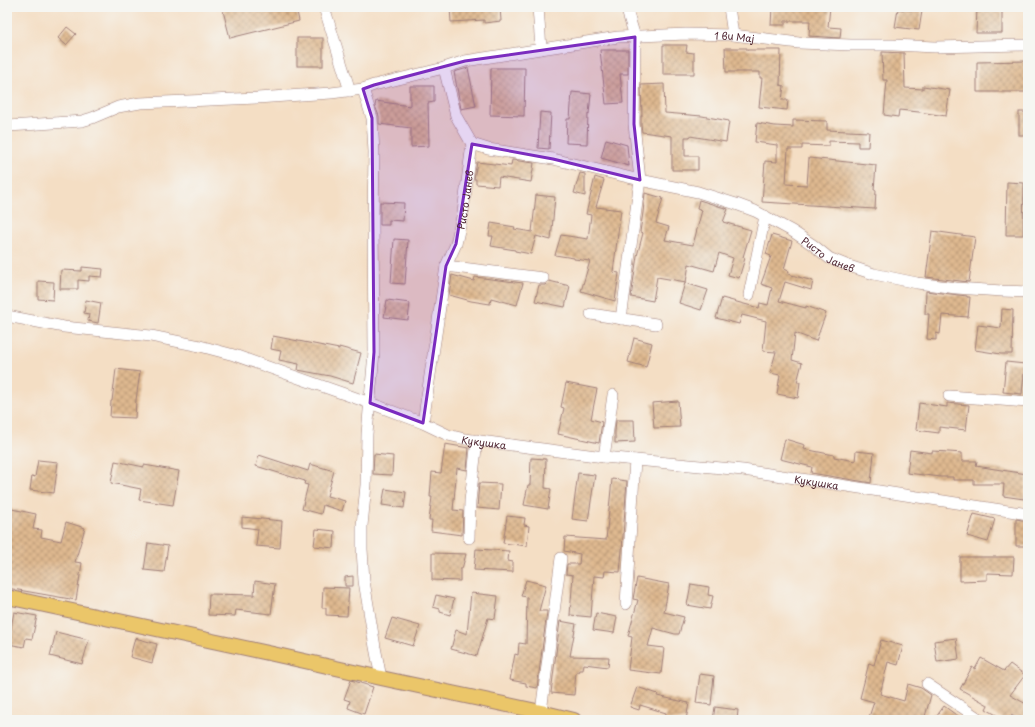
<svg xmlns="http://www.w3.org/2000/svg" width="1035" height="727" viewBox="0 0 1035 727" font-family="'Playpen Sans',sans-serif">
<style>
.building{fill:url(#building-cross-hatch)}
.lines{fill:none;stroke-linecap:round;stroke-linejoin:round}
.minor-casing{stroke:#9f7e78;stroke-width:12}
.major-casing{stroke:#9f7e78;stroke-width:16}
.minor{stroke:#fff;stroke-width:11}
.major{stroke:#ebc669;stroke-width:14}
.marked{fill:#7b2cbf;fill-opacity:0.2;stroke:#7b2cbf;stroke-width:3;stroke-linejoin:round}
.labels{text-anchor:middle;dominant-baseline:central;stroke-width:3;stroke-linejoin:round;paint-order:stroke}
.street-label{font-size:10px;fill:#4a1f2b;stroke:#f6f6f2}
</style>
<defs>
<pattern id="building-cross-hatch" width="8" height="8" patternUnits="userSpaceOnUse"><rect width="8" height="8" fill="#dfb990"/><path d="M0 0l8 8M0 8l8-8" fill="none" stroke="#b79676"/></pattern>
</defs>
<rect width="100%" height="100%" fill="#f6f6f2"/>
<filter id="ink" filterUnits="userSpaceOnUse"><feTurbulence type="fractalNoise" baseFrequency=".025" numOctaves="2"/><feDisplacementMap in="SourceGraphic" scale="8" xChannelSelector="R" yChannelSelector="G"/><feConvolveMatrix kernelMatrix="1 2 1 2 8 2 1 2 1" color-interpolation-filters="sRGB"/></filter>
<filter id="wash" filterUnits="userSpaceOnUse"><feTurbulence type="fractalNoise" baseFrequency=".012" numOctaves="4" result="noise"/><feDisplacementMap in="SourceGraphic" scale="16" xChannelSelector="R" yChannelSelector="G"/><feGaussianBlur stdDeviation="0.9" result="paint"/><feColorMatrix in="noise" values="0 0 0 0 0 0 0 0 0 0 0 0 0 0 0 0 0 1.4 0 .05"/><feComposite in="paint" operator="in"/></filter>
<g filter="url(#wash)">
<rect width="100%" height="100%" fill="#f4dec4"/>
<g id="blocks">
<g class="building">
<polygon points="222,7 296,7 299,21 230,38"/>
<polygon points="450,7 500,7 501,21 484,23 484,20 451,22"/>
<polygon points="772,7 830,7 828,27 841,28 840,38 809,36 810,21 785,21 785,25 771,25"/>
<polygon points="977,7 1002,7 1002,33 976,33"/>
<polygon points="898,9 922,11 919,30 895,27"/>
<polygon points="67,27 76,34 66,45 58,38"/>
<rect x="297" y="38" width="26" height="28"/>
<polygon points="663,45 687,45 686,52 694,53 694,74 663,74"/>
<polygon points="725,48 747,48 747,50 781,50 780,85 784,86 782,100 788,100 787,110 759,107 762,78 760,78 760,72 726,72"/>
<polygon points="600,50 628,50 628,74 620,74 623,103 606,104"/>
<polygon points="882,52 904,53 905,88 923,89 923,86 950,90 946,116 919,112 899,110 898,117 884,115 887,80 883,80"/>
<polygon points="1028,61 1028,92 977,92 977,62"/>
<polygon points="468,68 476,106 461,109 454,72"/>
<polygon points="491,68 525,68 524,116 490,115"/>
<polygon points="664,84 665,113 702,116 729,121 726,142 690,136 690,137 685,137 685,156 698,156 698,170 672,170 672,136 642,132 641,124 641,116 642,116 641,85"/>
<polygon points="410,86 434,86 434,102 428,103 429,146 411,147 411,128 379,124 379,116 375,106 376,101 410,106"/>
<polygon points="572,92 591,94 589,114 588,113 587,144 566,143 567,119 570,119"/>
<polygon points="540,112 551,113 549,149 538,148"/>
<rect x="1019" y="112" width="9" height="23"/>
<polygon points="793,120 827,121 827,130 869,132 868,147 858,147 858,142 829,141 829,146 802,145 802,149 788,149 786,184 807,185 809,158 876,165 874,190 876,190 875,209 762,202 765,161 777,162 777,145 755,142 757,123 775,126 793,127"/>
<polygon points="606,139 627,145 629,166 601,158"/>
<polygon points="512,160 534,163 531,182 499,177 498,186 476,184 476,179 474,179 477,162 511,166"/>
<polygon points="580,173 585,174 585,196 574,193"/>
<polygon points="595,177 604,180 596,207 621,210 613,272 619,273 615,301 581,291 590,261 574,259 574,258 555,255 561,235 588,239 591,215 586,214"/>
<polygon points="1007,182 1024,183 1023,235 1006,235"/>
<polygon points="645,193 663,198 656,223 669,227 665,240 693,245 702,210 697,208 699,200 728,209 723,222 751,230 743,257 745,258 739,278 728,275 733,258 719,253 714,271 689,264 686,282 657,277 653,301 631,297 637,256 643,233 640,232 643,213"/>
<polygon points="536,195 555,197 551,240 536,236 531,254 515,251 515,250 491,246 493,236 489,236 491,223 515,227 514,229 532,232"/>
<polygon points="380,202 404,203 403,221 389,220 389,225 380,225"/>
<polygon points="932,231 975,237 969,282 926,277"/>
<polygon points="772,235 792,241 784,269 789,271 788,274 813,281 811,290 785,282 779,301 806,308 806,306 826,313 816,341 795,333 792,360 802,363 797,382 800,382 798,398 777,394 780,375 770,373 776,352 763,351 766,321 742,315 739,324 716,318 722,298 759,308 760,303 768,305 772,288 761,284 771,256 766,254"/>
<polygon points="394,239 408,240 405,284 391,283"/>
<polygon points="82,267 103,269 102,277 89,276 89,281 78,280 78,289 60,289 61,270 82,271"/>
<polygon points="452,275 474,281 475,277 523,283 517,305 491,298 490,304 471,301 449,295"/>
<polygon points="38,281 54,282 53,300 38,299"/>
<polygon points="549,281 570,286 565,307 535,301 539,285 545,285"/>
<polygon points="685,283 708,290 701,310 679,303"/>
<polygon points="926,291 967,296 967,297 970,297 968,317 942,315 940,334 936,333 936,340 927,339 929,314 925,314"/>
<polygon points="86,300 101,303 98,323 88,321 89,314 84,313"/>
<polygon points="387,300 410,303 408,320 384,317"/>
<polygon points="1002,309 1013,310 1012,354 1001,354 975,350 978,325 1001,328"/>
<polygon points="273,336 339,349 339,347 361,353 353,383 330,376 298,370 299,364 279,360 281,351 271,349"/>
<polygon points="634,338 652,343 646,367 628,362"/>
<polygon points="1006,362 1025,364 1022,394 1003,392"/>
<polygon points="116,369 140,372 136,400 135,418 110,417 111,401 112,401"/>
<polygon points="566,383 597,389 591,419 602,422 599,443 558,434 564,408 561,407"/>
<polygon points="678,401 680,427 654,428 652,403"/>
<polygon points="919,403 947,407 947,403 969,405 966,430 939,427 939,433 916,430"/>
<polygon points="616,420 634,420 635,442 615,443 615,431"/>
<polygon points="785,439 805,445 804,449 834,455 834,457 855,461 856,451 874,453 871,483 811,473 812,467 780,459"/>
<polygon points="445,444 469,448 467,470 457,468 453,510 463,511 462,535 431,531 432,520 429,520 432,497 430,497 432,472 441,473"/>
<polygon points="910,450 932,453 932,451 949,452 962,453 962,461 977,461 976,466 1027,474 1024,499 1003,496 1004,484 974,484 974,480 953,480 953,477 941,477 907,473"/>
<polygon points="374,454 393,456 392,475 373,474"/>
<polygon points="259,455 308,471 310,464 334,471 327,496 345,501 342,511 323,505 321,514 302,509 308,485 304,484 305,481 256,466"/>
<polygon points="531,458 546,459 545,488 551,489 548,509 524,505 528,485 530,485"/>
<polygon points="38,460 58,462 54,493 30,490 32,476 35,477"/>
<polygon points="115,461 144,467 144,465 179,471 173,505 139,500 141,489 111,483"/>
<polygon points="578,473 595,475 588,521 572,519"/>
<polygon points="612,479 627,481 622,550 620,572 605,571 604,577 594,576 591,617 570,615 573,575 566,574 567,564 579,564 580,554 564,551 565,537 606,540"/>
<polygon points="479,483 501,484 499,510 477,508"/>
<polygon points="385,489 406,492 404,508 382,505"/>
<polygon points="7,508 36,514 33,529 42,530 41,537 61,541 66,522 85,528 75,562 82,563 76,600 7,588"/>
<polygon points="974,514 995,519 988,542 967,536"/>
<polygon points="507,516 525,518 524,525 529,526 527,546 503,543"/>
<polygon points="242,517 282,521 280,548 256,546 258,529 242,527"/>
<polygon points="1016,519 1028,521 1028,546 1016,546"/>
<polygon points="316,529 335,531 334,548 314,546"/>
<polygon points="148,543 168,546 164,572 144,570"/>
<polygon points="476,549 509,551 508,561 513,562 513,572 474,570"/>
<polygon points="432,553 466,554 462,569 460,569 460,581 432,580"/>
<polygon points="960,557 1014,557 1013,574 987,573 987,580 960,581"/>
<polygon points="353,576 353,586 345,586 345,577"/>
<polygon points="637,578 669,584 664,612 684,617 679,634 675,634 653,628 648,646 664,648 661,674 628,670 632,637 628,636 638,600 633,599"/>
<polygon points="526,580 546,585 539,611 547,611 547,612 537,688 526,686 526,683 510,680 515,654 518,655 519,643 526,644 527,597 521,596"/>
<polygon points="255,581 275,584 271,614 236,610 235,616 208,615 209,594 254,595"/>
<polygon points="691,584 709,587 708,595 713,596 710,609 687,605"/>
<polygon points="323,587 349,588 347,616 326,615 326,608 322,608"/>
<polygon points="471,593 498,596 495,619 488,618 477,656 451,649 456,630 467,634"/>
<polygon points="436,595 454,599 450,615 440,612 440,609 433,607"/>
<polygon points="14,612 37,616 32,639 26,638 24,647 8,644"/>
<polygon points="596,613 617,617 614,633 593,630"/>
<polygon points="392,618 420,626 413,646 385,638"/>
<polygon points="560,621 576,624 570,656 609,657 608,667 584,664 583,670 579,670 578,672 576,672 574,695 551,693"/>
<polygon points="56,632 89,640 82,664 50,656"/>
<polygon points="135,638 157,644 152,663 130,657"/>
<polygon points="956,638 959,659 937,662 934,641"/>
<polygon points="881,640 903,646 898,665 888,662 880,694 904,701 908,684 921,688 931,695 924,720 868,720 874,702 860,698 869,663 874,665"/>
<polygon points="981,658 1004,671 1010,664 1025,675 1010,695 1028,705 1028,720 1020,720 1011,715 1008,720 1005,720 986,709 988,705 960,689 972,667 975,669"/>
<polygon points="700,674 714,676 711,705 696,703"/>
<polygon points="351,680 373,687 364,714 348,708 350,701 344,699"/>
<polygon points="637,687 658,694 657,696 689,703 686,720 665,720 666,713 640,705 639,710 630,707"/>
<polygon points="944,706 963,720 934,720"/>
<polygon points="715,707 738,710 737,720 713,720"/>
</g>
</g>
</g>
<g filter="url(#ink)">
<use href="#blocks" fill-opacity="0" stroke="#9f7e78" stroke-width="1"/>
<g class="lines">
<defs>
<g id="minor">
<polyline points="324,7 350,91"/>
<polyline points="538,7 541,49"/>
<polyline points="729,7 733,35"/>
<polyline points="444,68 456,116 472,144"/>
<polyline points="363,89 372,118 374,152 373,220 374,352 367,434 366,485 362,526 362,549 364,581 375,647 381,678"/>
<path id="s1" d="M 7,126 L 25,125 L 82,121 L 92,118 L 118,107 L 140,103 L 257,98 L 331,93 L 363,89 L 374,85 L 444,68 L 465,61 L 618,37 L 686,34 L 733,35 L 799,43 L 851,45 L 893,45 L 935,47 L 1028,45"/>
<polyline points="446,266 543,278"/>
<polyline points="749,295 765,216"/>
<polyline points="591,314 656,324"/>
<path id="s2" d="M 7,316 L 64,327 L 151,336 L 200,346 L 234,355 L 370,403 L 423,423 L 448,435 L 465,439 L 604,457 L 743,470 L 1028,514"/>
<polyline points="621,319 640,180 634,124 635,37 626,7"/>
<polyline points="949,396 1028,402"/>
<path id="s3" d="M 423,423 L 446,266 L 456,244 L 463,212 L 472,144 L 488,149 L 553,159 L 640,180 L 698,192 L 736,204 L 755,211 L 792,231 L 813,245 L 829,258 L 849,266 L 874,274 L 917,283 L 956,288 L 1002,291 L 1028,292"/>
<polyline points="604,457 613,395"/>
<polyline points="469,538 470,501 477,440"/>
<polyline points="626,604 635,460"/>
<polyline points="927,684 981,720"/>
<polyline points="541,712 561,558"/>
</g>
<polyline id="major" points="7,597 273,654 381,678 541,712 574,720"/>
</defs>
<use href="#minor" class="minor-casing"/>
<use href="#major" class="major-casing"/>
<use href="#minor" class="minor"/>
<use href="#major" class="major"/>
</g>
</g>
<path class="marked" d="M 635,37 L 634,124 L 640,180 L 553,159 L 472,144 L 456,244 L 446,266 L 423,423 L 370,403 L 374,352 L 372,118 L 363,89 L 374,85 L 465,61 Z"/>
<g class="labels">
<g class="street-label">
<text stroke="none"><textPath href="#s1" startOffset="737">1 ви Мај</textPath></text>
<text stroke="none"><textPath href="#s3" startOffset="228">Ристо Јанев</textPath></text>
<text stroke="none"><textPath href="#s3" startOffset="661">Ристо Јанев</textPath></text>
<text stroke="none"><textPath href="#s2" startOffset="496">Кукушка</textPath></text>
<text stroke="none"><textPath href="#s2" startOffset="831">Кукушка</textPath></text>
</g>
</g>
<rect width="1035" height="727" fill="none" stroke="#f6f6f2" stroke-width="24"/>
</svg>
